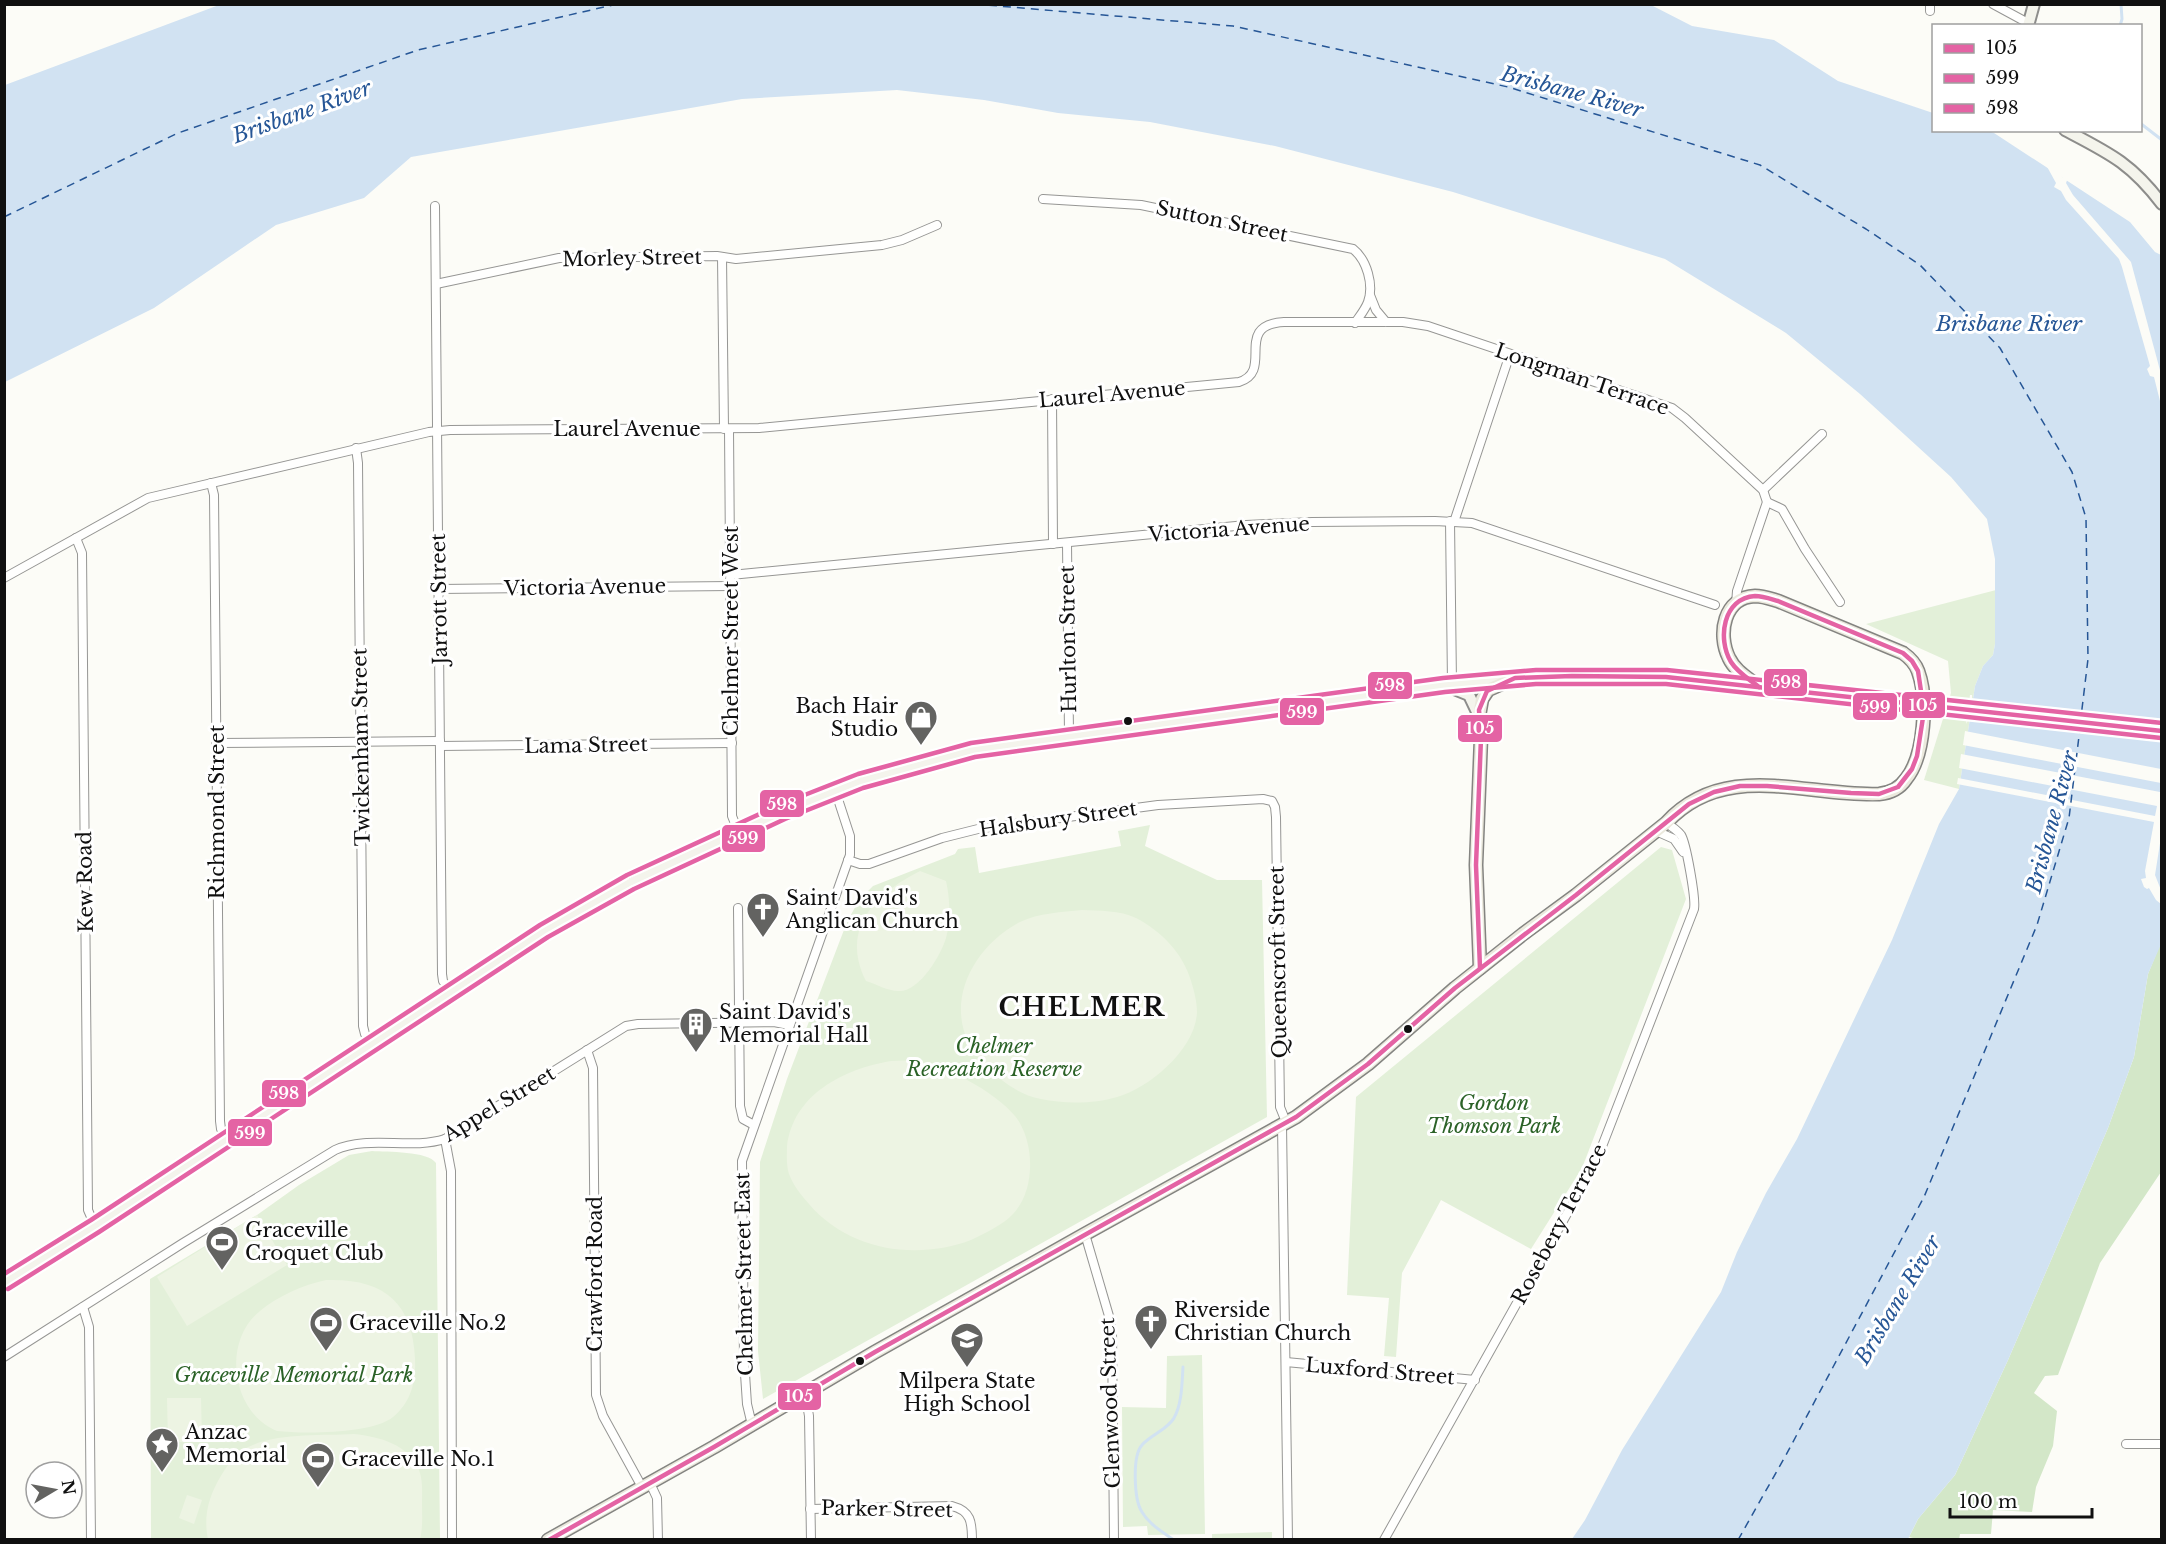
<svg xmlns="http://www.w3.org/2000/svg" width="2166" height="1544" viewBox="0 0 2166 1544" font-family="'Libre Baskerville',serif">
<style>
.green{fill:#e3f0d9}
.forest{fill:#d3e7c8}
.pitch{fill:#edf4e3}
.water{fill:#d1e2f2}
.pier{fill:#fcfcf7}
.lines{fill:none;stroke-linecap:round;stroke-linejoin:round}
.stream{stroke:#d1e2f2;stroke-width:3}
.ferry{stroke:#265696;stroke-width:1.5;stroke-dasharray:8 6;stroke-linecap:butt}
.street-casing{stroke:#969694;stroke-width:10}
.secondary-casing{stroke:#8d8d8b;stroke-width:14}
.primary-casing{stroke:#848481;stroke-width:15}
.street{stroke:#fffffe;stroke-width:8}
.secondary{stroke:#f4f4ec;stroke-width:10}
.primary{stroke:#ebe9dd;stroke-width:12}
.primary-bridge-casing{stroke:#848481;stroke-width:15;stroke-linecap:butt}
.primary-bridge{stroke:#ebe9dd;stroke-width:12}
.bus-1-casing{stroke:#fff;stroke-width:9}
.bus-2-casing{stroke:#fff;stroke-width:9}
.bus-3-casing{stroke:#fff;stroke-width:9}
.bus-1{stroke:#e463a4;stroke-width:4.5}
.bus-2{stroke:#e463a4;stroke-width:4.5}
.bus-3{stroke:#e463a4;stroke-width:4.5}
.bus-dot{fill:#101010;stroke:#fff;stroke-width:2}
.labels{text-anchor:middle;dominant-baseline:central;stroke-width:6;stroke-linejoin:round;paint-order:stroke}
.street-label{font-size:20px;fill:#101010;stroke:#fff}
.poi-label{font-size:20px;fill:#101010;stroke:#fff;text-anchor:start}
.park-label{font-size:20px;font-style:italic;fill:#2b6227;stroke:#fff}
.water-label{font-size:21px;font-style:italic;fill:#265696;stroke:#fff}
.district-label{font-size:26px;font-weight:bold;letter-spacing:1.5px;fill:#101010;stroke:#fff}
.line-badge{stroke:#fff;stroke-width:2}
.badge-label{font-size:16px;text-anchor:middle;font-weight:bold;fill:#fff}
</style>
<rect width="100%" height="100%" fill="#fcfcf7"/>
<g class="green">
<polygon points="1996,590 1995,644 1993,655 1983,666 1975,686 1959,789 1924,780 1951,693 1948,661 1866,624"/>
<polygon points="1150,825 1145,846 1217,880 1262,880 1267,1117 763,1399 758,1351 760,1162 787,1079 847,922 859,900 873,886 955,854 958,849 975,847 979,873 1121,846 1118,831"/>
<polygon points="1661,847 1672,850 1686,899 1582,1168 1531,1249 1441,1200 1402,1273 1396,1357 1384,1356 1389,1298 1347,1295 1356,1097"/>
<path d="M 372,1151 C 387,1152 428,1151 436,1163 L 440,1539 L 151,1539 L 150,1279 L 257,1215 L 299,1185 L 349,1155 Z"/>
<polygon points="1202,1355 1205,1534 1148,1535 1147,1526 1123,1527 1122,1407 1166,1408 1167,1356"/>
<polygon points="1272,1532 1272,1539 1212,1539 1212,1534"/>
</g>
<polygon class="forest" points="2161,942 2161,1172 2100,1263 2058,1375 2045,1376 2034,1393 2057,1411 2053,1446 2036,1487 2032,1512 1993,1510 1991,1534 1960,1534 1959,1540 1917,1539 1909,1537 1918,1519 1955,1475 2008,1360 2108,1128 2134,1057 2148,974"/>
<g class="pitch">
<path d="M 920,871 L 946,881 C 950,898 951,921 946,938 C 941,955 919,993 898,991 C 888,991 876,984 866,981 C 840,928 875,894 920,871 Z"/>
<path d="M 1082,910 C 1099,911 1120,910 1136,918 C 1161,931 1183,953 1191,981 C 1194,990 1197,1002 1197,1012 C 1196,1048 1150,1088 1117,1097 C 1094,1104 1064,1104 1041,1099 C 1020,1095 1002,1082 987,1067 C 937,1020 965,951 1020,922 C 1039,913 1062,912 1082,910 Z"/>
<path d="M 891,1061 C 898,1061 906,1060 913,1061 C 945,1064 995,1092 1015,1116 C 1035,1141 1036,1190 1013,1214 C 1004,1224 984,1234 971,1240 C 915,1261 848,1250 809,1204 C 801,1195 793,1185 789,1174 C 786,1165 787,1155 787,1147 C 793,1094 844,1069 891,1061 Z"/>
<polygon points="257,1215 287,1265 187,1326 157,1277"/>
<path d="M 326,1280 C 383,1278 413,1302 415,1359 C 416,1382 411,1402 393,1417 C 372,1434 304,1434 277,1431 C 232,1413 221,1342 260,1311 C 278,1296 303,1285 326,1280 Z"/>
<polygon points="167,1398 201,1398 202,1442 168,1442"/>
<path d="M 354,1434 C 380,1437 408,1444 419,1470 C 423,1480 422,1493 422,1503 C 422,1515 423,1528 420,1539 L 208,1539 C 204,1521 207,1502 216,1485 C 222,1473 232,1457 244,1449 C 275,1432 320,1436 354,1434 Z"/>
<polygon points="187,1495 202,1500 194,1524 179,1518"/>
</g>
<polygon class="water" points="219,5 1651,5 1692,26 1774,40 1838,81 1933,113 1934,130 1985,130 1994,133 2130,222 2155,252 2161,255 2162,942 2148,974 2134,1057 2108,1128 2008,1360 1955,1475 1918,1519 1908,1539 1572,1539 1585,1520 1622,1450 1721,1292 1737,1252 1766,1193 1797,1139 1892,940 1939,824 1959,789 1975,686 1983,666 1993,655 1995,644 1995,559 1987,519 1951,477 1860,394 1786,333 1665,259 1453,192 1275,146 1150,122 1058,113 984,100 897,90 742,99 411,157 364,198 276,225 154,308 5,382 5,85"/>
<g class="pier">
<polygon points="2045,163 2060,173 2063,178 2065,176 2068,178 2066,183 2073,195 2131,262 2161,374 2161,405 2154,377 2150,376 2147,369 2150,366 2122,267 2119,259 2066,200 2061,191 2054,187 2056,183"/>
<polygon points="1970,695 1972,695 1972,702 2161,722 2161,739 1968,720 1966,724"/>
<polygon points="1965,731 2161,769 2161,783 1963,745"/>
<polygon points="1961,754 2160,792 2161,785 2161,837 2155,875 2161,890 2161,904 2156,900 2149,888 2147,889 2144,887 2141,879 2146,878 2145,871 2154,822 1957,784 1958,778 2155,816 2157,806 1959,768"/>
</g>
<g class="lines">
<g class="stream">
<polyline points="2120,26 2122,19 2121,4"/>
<polyline points="2140,123 2162,140"/>
<path d="M 1174,1540 C 1162,1532 1149,1524 1142,1512 C 1134,1500 1132,1456 1142,1445 C 1151,1435 1168,1429 1174,1418 C 1182,1404 1182,1383 1183,1367"/>
</g>
<g class="ferry">
<polyline points="975,4 1233,26 1508,87 1760,165 1866,229 1920,265 2000,348 2072,472 2086,518 2088,659 2081,717"/>
<polyline points="4,217 178,133 418,50 617,4"/>
<polyline points="1738,1540 1786,1455 1924,1197 2037,925 2069,818 2080,728"/>
</g>
<defs>
<g id="street">
<polyline points="1930,4 1930,11"/>
<polyline points="1993,4 2028,23"/>
<path d="M 1043,199 L 1141,205 L 1353,249 C 1367,260 1374,285 1368,302 C 1365,310 1359,317 1355,323"/>
<polyline points="435,206 442,974 443,981 450,991"/>
<polyline points="722,257 724,429"/>
<polyline points="436,284 559,258 717,256 736,259 882,245 902,240 937,225"/>
<polyline points="1370,295 1376,310 1386,322"/>
<polyline points="1052,399 1053,544"/>
<polyline points="729,429 732,816 738,831"/>
<polyline points="356,448 358,463 363,1026 365,1034 371,1044"/>
<polyline points="211,483 214,495 220,1121 221,1129 227,1139"/>
<polyline points="1763,490 1822,434"/>
<polyline points="1450,521 1452,684"/>
<polyline points="1454,522 1510,354"/>
<polyline points="76,538 82,553 88,1210 95,1226"/>
<polyline points="1067,543 1069,735"/>
<polyline points="731,575 1246,525 1312,522 1435,521 1472,523 1715,605"/>
<path d="M 4,578 L 148,498 L 429,432 L 450,430 L 759,428 L 1239,382 C 1275,371 1232,325 1284,322 L 1403,322 L 1428,326 L 1672,408 L 1685,418 L 1763,490 L 1767,502 L 1782,509 L 1805,549 L 1840,602"/>
<polyline points="439,589 731,586"/>
<polyline points="1736,604 1737,591 1767,502"/>
<polyline points="217,743 440,741"/>
<polyline points="440,746 732,743"/>
<polyline points="1656,831 1674,839 1683,852"/>
<polyline points="848,860 860,864 869,864 942,838 978,829 1158,805 1263,799 1272,801 1275,807 1276,817 1280,1107 1286,1122"/>
<polyline points="738,908 740,1106 743,1119 754,1125"/>
<polyline points="587,1050 593,1068 596,1395 603,1416 642,1487"/>
<polyline points="1282,1125 1288,1540"/>
<polyline points="445,1139 451,1171 452,1540"/>
<polyline points="1085,1234 1109,1316 1112,1332 1114,1540"/>
<polyline points="83,1307 89,1327 91,1540"/>
<path d="M 4,1357 L 183,1243 L 335,1150 C 369,1135 410,1150 445,1139 L 626,1026 L 638,1024 L 774,1022 L 789,1025"/>
<polyline points="1286,1362 1475,1380"/>
<polyline points="800,1396 808,1410 809,1416 811,1540"/>
<polyline points="752,1425 747,1404 744,1359 742,1161 850,855 850,836 835,790"/>
<polyline points="2126,1444 2162,1444"/>
<polyline points="650,1483 657,1498 658,1540"/>
<path d="M 810,1509 L 952,1506 C 971,1511 972,1522 972,1540"/>
<path d="M 1384,1540 L 1587,1178 L 1601,1149 L 1694,909 C 1696,898 1686,843 1681,835 C 1677,830 1671,826 1666,823"/>
</g>
<g id="secondary">
<polyline points="2028,26 2034,4"/>
<path d="M 2065,130 C 2109,153 2131,163 2162,204"/>
<polyline points="1447,686 1469,695 1479,716"/>
<path d="M 4,1283 C 127,1206 247,1125 367,1046 C 426,1007 484,967 544,930 C 589,903 637,880 685,857 C 785,808 886,767 996,746 L 1444,685 L 1509,678"/>
</g>
<g id="primary">
<polyline points="1480,968 1476,865 1481,738 1479,716 1482,699 1488,690 1515,678 1631,676 1685,679 1851,697"/>
<path d="M 548,1540 L 714,1447 L 875,1352 L 1085,1234 L 1296,1117 L 1368,1064 L 1455,988 L 1523,934 L 1576,895 L 1666,823 C 1725,759 1805,797 1879,794 C 1890,793 1900,788 1906,779 C 1925,756 1928,698 1918,671 C 1915,663 1910,658 1903,653 L 1778,601 C 1771,599 1763,596 1755,596 C 1724,597 1717,634 1729,658 C 1735,671 1748,678 1759,687"/>
</g>
</defs>
<use href="#street" class="street-casing"/>
<use href="#secondary" class="secondary-casing"/>
<use href="#primary" class="primary-casing"/>
<use href="#street" class="street"/>
<use href="#secondary" class="secondary"/>
<use href="#primary" class="primary"/>
<defs>
<polyline id="primary-bridge" points="1851,697 2162,731"/>
</defs>
<use href="#primary-bridge" class="primary-bridge-casing"/>
<use href="#primary-bridge" class="primary-bridge"/>
<defs>
<g id="bus-1">
<polyline points="1480,968 1476,865 1481,738 1479,710 1487,691 1515,678 1572,676 1666,677 2162,731"/>
<path d="M 549,1540 L 714,1447 L 875,1352 L 1296,1117 L 1368,1064 L 1455,988 L 1576,895 L 1689,804 L 1714,792 L 1740,786 L 1767,786 L 1851,793 L 1879,794 L 1898,787 L 1912,769 L 1917,756 L 1924,711 L 1918,671 L 1912,661 L 1903,653 L 1778,601 C 1771,599 1763,596 1755,596 C 1723,598 1717,639 1731,662 C 1738,673 1749,679 1759,687"/>
</g>
<polyline id="bus-2" points="8,1289 99,1232 548,937 634,889 785,819 863,788 975,757 1445,692 1536,684 1666,684 2161,738"/>
<polyline id="bus-3" points="4,1274 91,1220 540,925 627,875 779,805 858,774 971,743 1443,678 1536,670 1667,670 2162,723"/>
</defs>
<use href="#bus-1" class="bus-1-casing"/>
<use href="#bus-2" class="bus-2-casing"/>
<use href="#bus-3" class="bus-3-casing"/>
<use href="#bus-1" class="bus-1"/>
<use href="#bus-2" class="bus-2"/>
<use href="#bus-3" class="bus-3"/>
</g>
<defs>
<symbol id="shop-pin" viewBox="-11 -11 22 30"><path d="M0 17L-7.5 6A9.5 9.5 0 1 1 7.5 6Z" fill="#636361" stroke="#fff"/><path d="M-5-2.5h2.3a2.7 3.5 0 0 1 5.4 0H5L5.5 6h-11ZM-1.5-2.5h3a1.5 2.3 0 0 0-3 0Z" fill="#fff"/></symbol>
<symbol id="church-pin" viewBox="-11 -11 22 30"><path d="M0 17L-7.5 6A9.5 9.5 0 1 1 7.5 6Z" fill="#636361" stroke="#fff"/><path d="M-1.2-6h2.4v3.5h3.3v2.4h-3.3V6h-2.4V-.1h-3.3v-2.4h3.3Z" fill="#fff"/></symbol>
<symbol id="building-pin" viewBox="-11 -11 22 30"><path d="M0 17L-7.5 6A9.5 9.5 0 1 1 7.5 6Z" fill="#636361" stroke="#fff"/><path d="M-4-6H4V6H1V3H-1V6H-4ZM-2.5-4.3h1.7v1.8h-1.7ZM.8-4.3h1.7v1.8H.8ZM-2.5-1h1.7V.8h-1.7ZM.8-1h1.7V.8H.8Z" fill="#fff"/></symbol>
<symbol id="stadium-pin" viewBox="-11 -11 22 30"><path d="M0 17L-7.5 6A9.5 9.5 0 1 1 7.5 6Z" fill="#636361" stroke="#fff"/><path d="M0-5a6.5 5 0 1 0 0 10a6.5 5 0 1 0 0-10ZM-3.5-1.8h7v3.6h-7Z" fill="#fff"/></symbol>
<symbol id="school-pin" viewBox="-11 -11 22 30"><path d="M0 17L-7.5 6A9.5 9.5 0 1 1 7.5 6Z" fill="#636361" stroke="#fff"/><path d="M0-5L7-2L0 1L-7-2ZM-4 1L0 2.5L4 1V4Q0 6-4 4Z" fill="#fff"/></symbol>
<symbol id="sight-pin" viewBox="-11 -11 22 30"><path d="M0 17L-7.5 6A9.5 9.5 0 1 1 7.5 6Z" fill="#636361" stroke="#fff"/><path d="M0-6L1.8-2.2L6-1.7L2.9 1.2L3.7 5.4L0 3.3L-3.7 5.4L-2.9 1.2L-6-1.7L-1.8-2.2Z" fill="#fff"/></symbol>
</defs>
<g fill-rule="evenodd">
<use href="#shop-pin" x="902" y="698" width="38" height="52"/>
<use href="#church-pin" x="744" y="890" width="38" height="52"/>
<use href="#building-pin" x="677" y="1005" width="38" height="52"/>
<use href="#stadium-pin" x="203" y="1223" width="38" height="52"/>
<use href="#church-pin" x="1132" y="1302" width="38" height="52"/>
<use href="#stadium-pin" x="307" y="1304" width="38" height="52"/>
<use href="#school-pin" x="948" y="1320" width="38" height="52"/>
<use href="#sight-pin" x="143" y="1425" width="38" height="52"/>
<use href="#stadium-pin" x="299" y="1440" width="38" height="52"/>
</g>
<g class="bus-dot">
<circle cx="1128" cy="721" r="5"/>
<circle cx="1408" cy="1029" r="5"/>
<circle cx="860" cy="1361" r="5"/>
</g>
<g class="labels">
<g class="street-label">
<text transform="translate(1222 221) rotate(12)">Sutton Street</text>
<text transform="translate(632 258) rotate(-1)">Morley Street</text>
<text transform="translate(1582 379) rotate(19)">Longman Terrace</text>
<text transform="translate(1112 394) rotate(-5)">Laurel Avenue</text>
<text x="627" y="429">Laurel Avenue</text>
<text transform="translate(1229 529) rotate(-4)">Victoria Avenue</text>
<text transform="translate(585 587) rotate(-1)">Victoria Avenue</text>
<text transform="translate(439 599) rotate(-91)">Jarrott Street</text>
<text transform="translate(731 631) rotate(-90)">Chelmer Street West</text>
<text transform="translate(1068 639) rotate(-91)">Hurlton Street</text>
<text transform="translate(586 745) rotate(-1)">Lama Street</text>
<text transform="translate(361 747) rotate(-91)">Twickenham Street</text>
<text transform="translate(217 812) rotate(-90)">Richmond Street</text>
<text transform="translate(1058 819) rotate(-8)">Halsbury Street</text>
<text transform="translate(85 882) rotate(-91)">Kew Road</text>
<text transform="translate(1278 962) rotate(-91)">Queenscroft Street</text>
<text transform="translate(499 1104) rotate(-31)">Appel Street</text>
<text transform="translate(1559 1224) rotate(-62)">Rosebery Terrace</text>
<text transform="translate(595 1274) rotate(-90)">Crawford Road</text>
<text transform="translate(744 1274) rotate(-91)">Chelmer Street East</text>
<text transform="translate(1380 1371) rotate(5)">Luxford Street</text>
<text transform="translate(1110 1403) rotate(-92)">Glenwood Street</text>
<text transform="translate(887 1509) rotate(1)">Parker Street</text>
</g>
<g class="poi-label">
<text x="898" y="706" text-anchor="end">Bach Hair<tspan x="898" dy="23">Studio</tspan></text>
<text x="786" y="898">Saint David's<tspan x="786" dy="23">Anglican Church</tspan></text>
<text x="719" y="1012">Saint David's<tspan x="719" dy="23">Memorial Hall</tspan></text>
<text x="245" y="1230">Graceville<tspan x="245" dy="23">Croquet Club</tspan></text>
<text x="1174" y="1310">Riverside<tspan x="1174" dy="23">Christian Church</tspan></text>
<text x="349" y="1323">Graceville No.2</text>
<text x="967" y="1381" text-anchor="middle">Milpera State<tspan x="967" dy="23">High School</tspan></text>
<text x="185" y="1432">Anzac<tspan x="185" dy="23">Memorial</tspan></text>
<text x="341" y="1459">Graceville No.1</text>
</g>
<g class="park-label">
<text x="994" y="1046">Chelmer<tspan x="994" dy="23">Recreation Reserve</tspan></text>
<text x="1494" y="1103">Gordon<tspan x="1494" dy="23">Thomson Park</tspan></text>
<text x="294" y="1375">Graceville Memorial Park</text>
</g>
<g class="water-label">
<text transform="translate(1572 92) rotate(15)">Brisbane River</text>
<text transform="translate(302 112) rotate(-20)">Brisbane River</text>
<text x="2009" y="324">Brisbane River</text>
<text transform="translate(2052 822) rotate(-75)">Brisbane River</text>
<text transform="translate(1898 1300) rotate(-59)">Brisbane River</text>
</g>
<g class="district-label">
<text x="1082" y="1007">CHELMER</text>
</g>
</g>
<g class="line-badge">
<rect x="1763" y="668" width="45" height="29" rx="6" fill="#e463a4"/>
<rect x="1367" y="671" width="46" height="29" rx="6" fill="#e463a4"/>
<rect x="1901" y="691" width="45" height="28" rx="6" fill="#e463a4"/>
<rect x="1852" y="692" width="46" height="29" rx="6" fill="#e463a4"/>
<rect x="1279" y="697" width="46" height="29" rx="6" fill="#e463a4"/>
<rect x="1457" y="714" width="46" height="29" rx="6" fill="#e463a4"/>
<rect x="759" y="789" width="46" height="29" rx="6" fill="#e463a4"/>
<rect x="721" y="824" width="45" height="29" rx="6" fill="#e463a4"/>
<rect x="261" y="1079" width="46" height="29" rx="6" fill="#e463a4"/>
<rect x="227" y="1118" width="46" height="29" rx="6" fill="#e463a4"/>
<rect x="777" y="1382" width="45" height="29" rx="6" fill="#e463a4"/>
</g>
<g class="badge-label">
<text x="1786" y="688">598</text>
<text x="1390" y="691">598</text>
<text x="1923" y="711">105</text>
<text x="1875" y="713">599</text>
<text x="1302" y="718">599</text>
<text x="1480" y="734">105</text>
<text x="782" y="810">598</text>
<text x="743" y="844">599</text>
<text x="284" y="1099">598</text>
<text x="250" y="1139">599</text>
<text x="799" y="1402">105</text>
</g>
<rect width="2166" height="1544" fill="none" stroke="#101010" stroke-width="12"/>
<rect x="1932" y="24" width="210" height="108" fill="#ffffff" stroke="#9f9f9f" stroke-width="1.5"/>
<rect x="1944" y="44" width="30" height="9" fill="#e463a4" stroke="#9f9f9f" stroke-width="1.5"/>
<text x="1986" y="54" font-size="18" fill="#101010">105</text>
<rect x="1944" y="74" width="30" height="9" fill="#e463a4" stroke="#9f9f9f" stroke-width="1.5"/>
<text x="1986" y="84" font-size="18" fill="#101010">599</text>
<rect x="1944" y="104" width="30" height="9" fill="#e463a4" stroke="#9f9f9f" stroke-width="1.5"/>
<text x="1986" y="114" font-size="18" fill="#101010">598</text>
<g transform="translate(54 1490) rotate(80)"><circle r="28" fill="#ffffff" stroke="#9f9f9f" stroke-width="1.5"/>
<path d="M0-4.5L10 22L0 15L-10 22Z" fill="#636361"/>
<text y="-9" font-size="16" font-weight="bold" text-anchor="middle" fill="#101010">N</text>
</g>
<path d="M1950 1508v9h142v-9" fill="none" stroke="#101010" stroke-width="3"/>
<text x="1959" y="1508" font-size="18" fill="#101010" stroke="#ffffff" stroke-width="4.5" paint-order="stroke">100 m</text>
</svg>
